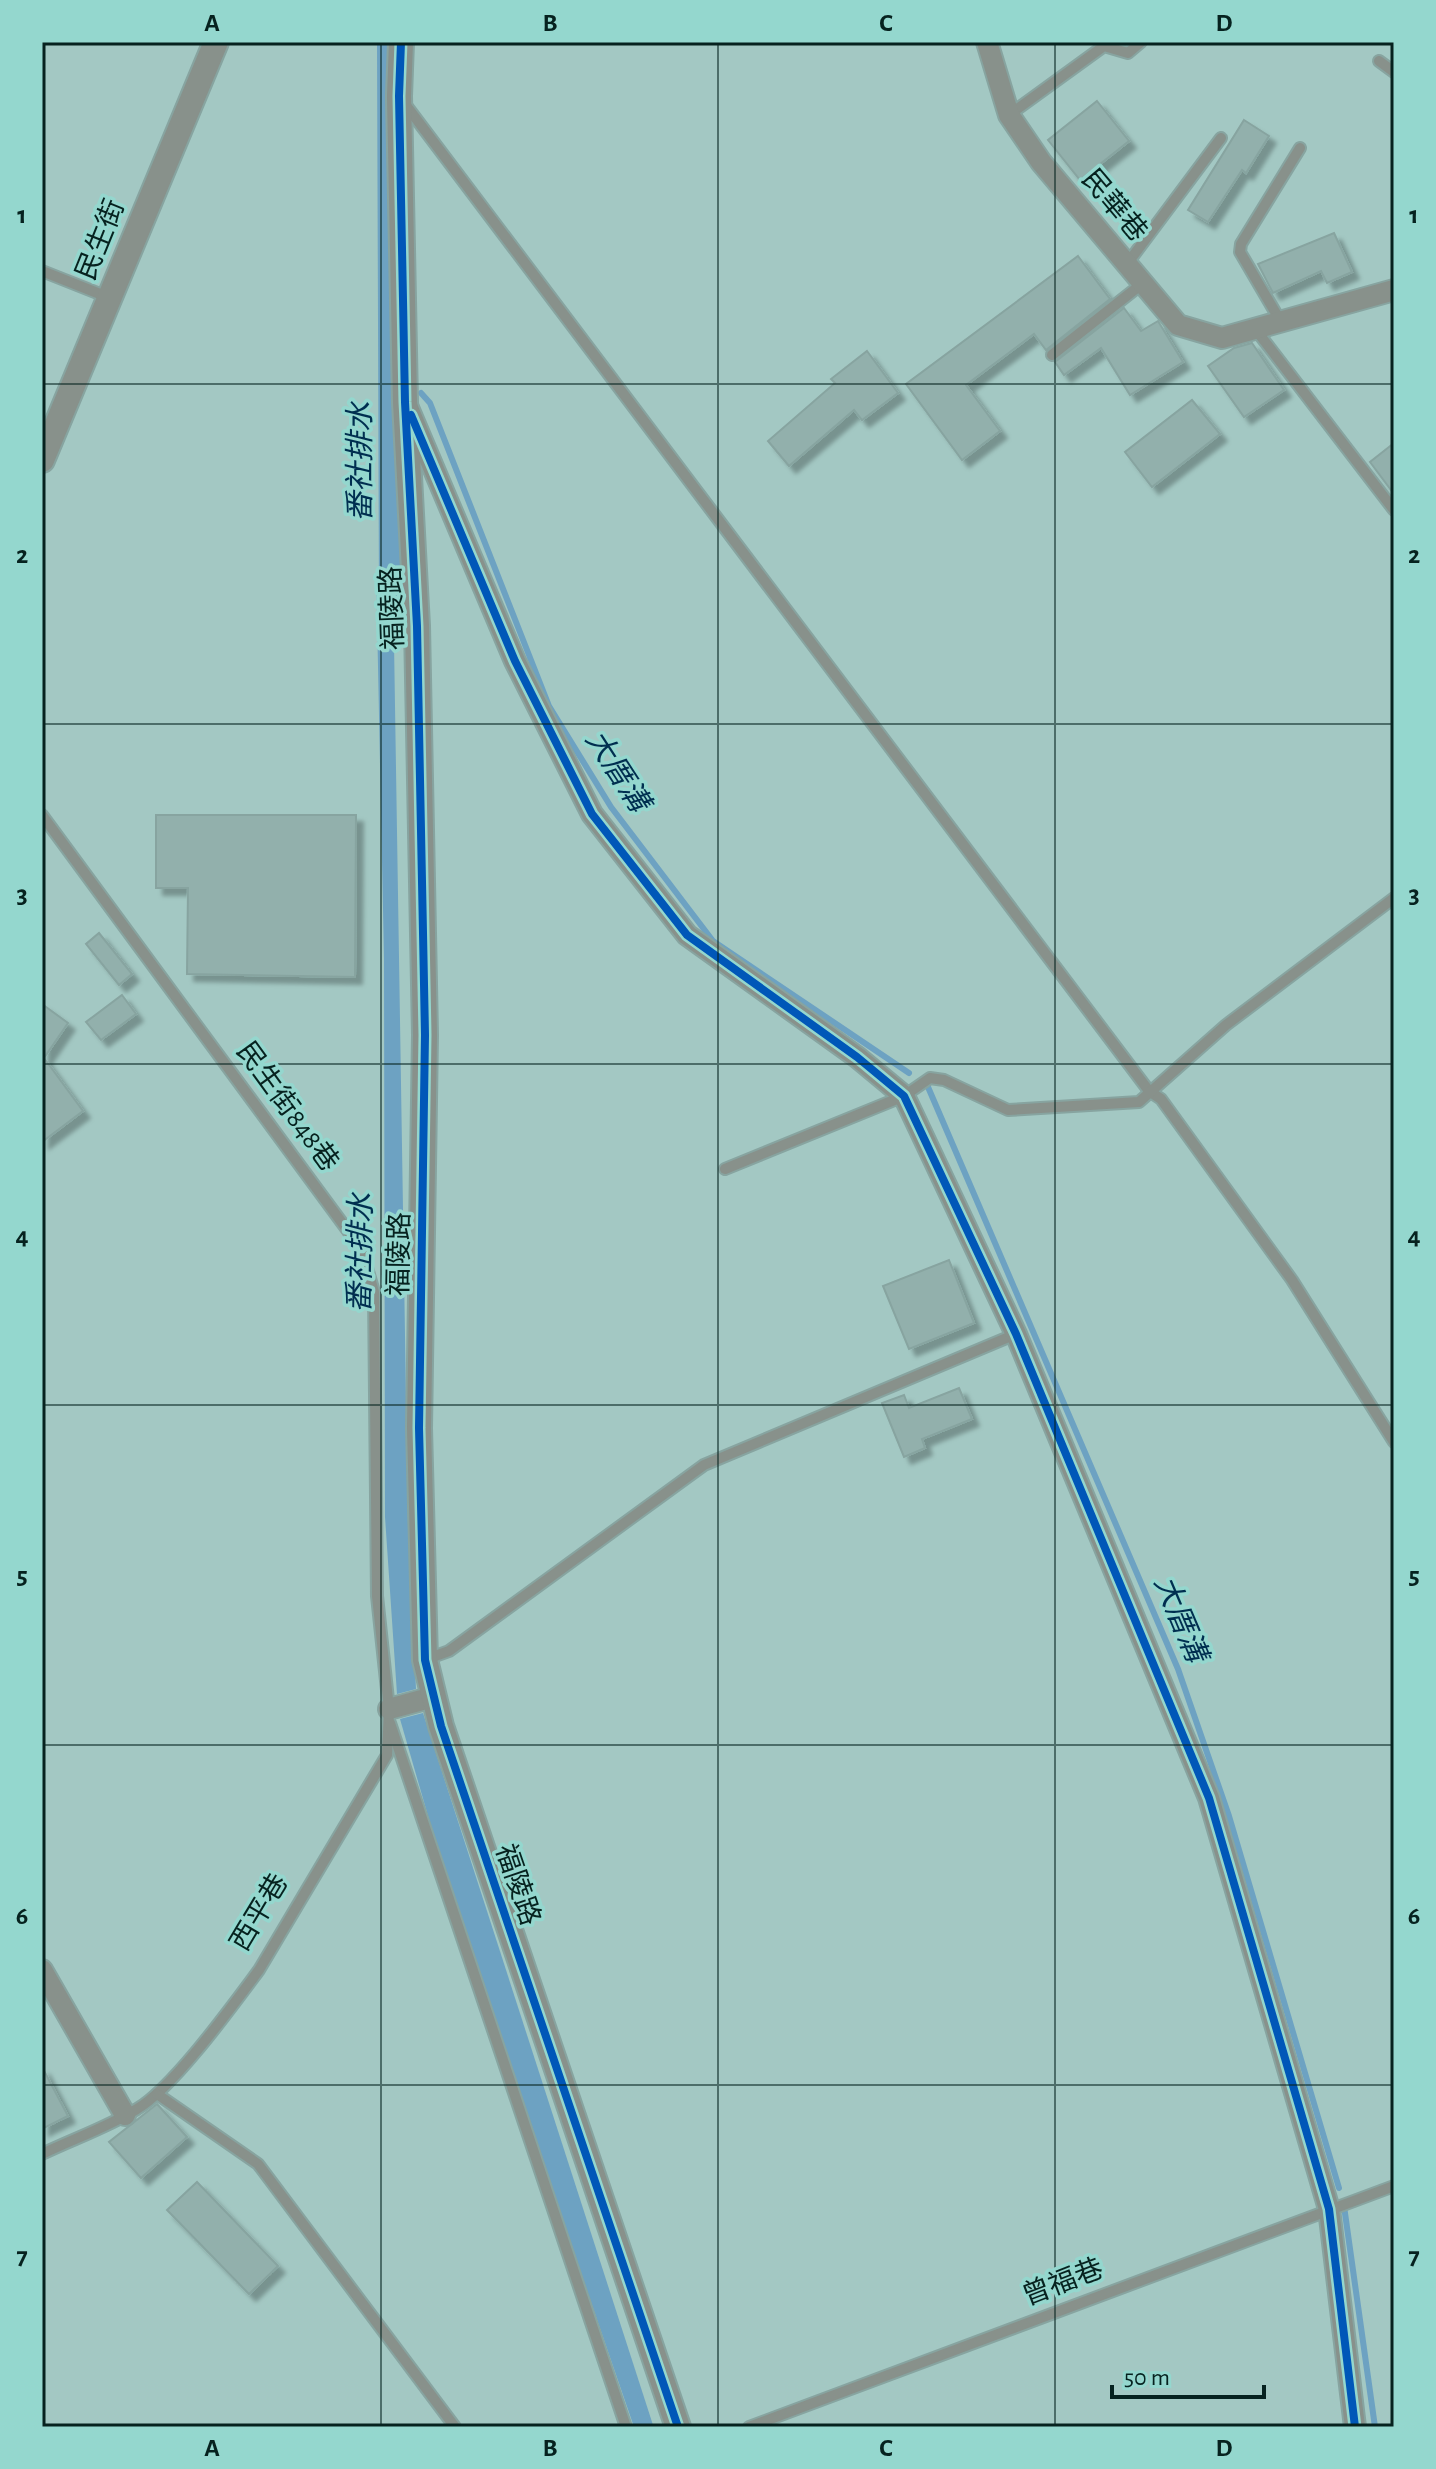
<svg xmlns="http://www.w3.org/2000/svg" width="1436" height="2469" viewBox="0 0 1436 2469" font-family="'Alegreya Sans','Noto Sans TC',sans-serif">
<style>
.water{fill:#6da2c2}
.lines{fill:none;stroke-linecap:round;stroke-linejoin:round}
.stream{stroke:#6da2c2;stroke-width:6}
.canal{stroke:#6da2c2;stroke-width:22}
.building{fill:#92b0ac;stroke:#87a4a0;stroke-width:2;filter:url(#shadow)}
.service-casing{stroke:#87a4a0;stroke-width:14}
.minor-casing{stroke:#87a4a0;stroke-width:24}
.tertiary-casing{stroke:#87a4a0;stroke-width:28}
.service{stroke:#88918b;stroke-width:10}
.minor{stroke:#88918b;stroke-width:20}
.tertiary{stroke:#88918b;stroke-width:24}
.cycleway-casing{stroke:#94d7ce;stroke-width:13}
.cycleway{stroke:#0057b8;stroke-width:8}
.grid{fill:none;stroke:#06221f;stroke-width:2;stroke-opacity:0.55}
.labels{text-anchor:middle;dominant-baseline:central;stroke-width:7;stroke-linejoin:round;paint-order:stroke}
.street-label{font-size:28px;fill:#06221f;stroke:#94d7ce}
.water-label{font-size:30px;font-style:italic;fill:#002f50;stroke:#94d7ce}
.neatline{fill:none;stroke:#06221f;stroke-width:3}
.grid-label{font-size:26px;text-anchor:middle;font-weight:bold;fill:#06221f}
</style>
<defs>
<filter id="shadow"><feDropShadow dx="7" dy="7" stdDeviation="2" flood-color="#0004"/></filter>
</defs>
<rect width="100%" height="100%" fill="#a3c8c3"/>
<g class="water">
<polygon points="376,569 393,580 408,1524 416,1689 397,1694 385,1517 384,958"/>
<polygon points="423,1713 653,2425 634,2427 452,1899 400,1719"/>
</g>
<g class="lines">
<g class="stream">
<polyline points="387,353 389,354"/>
<polyline points="421,393 430,403 549,706 611,807 713,941 909,1073"/>
<polyline points="928,1087 1178,1669 1229,1816 1339,2188"/>
<polyline points="1344,2206 1375,2427"/>
</g>
<polyline class="canal" points="388,42 390,604"/>
</g>
<g class="building">
<polygon points="1097,101 1129,141 1080,180 1048,140"/>
<polygon points="1244,120 1269,136 1246,173 1242,170 1208,222 1188,210"/>
<polygon points="1334,233 1352,272 1327,283 1321,271 1273,293 1258,264"/>
<polygon points="1078,256 1110,299 1046,350 1034,334 966,385 1000,431 962,460 906,384"/>
<polygon points="1124,308 1141,331 1158,321 1183,362 1130,395 1101,348 1064,375 1055,362"/>
<polygon points="1252,343 1284,390 1244,417 1208,366 1234,348"/>
<polygon points="867,351 898,393 862,420 854,410 789,466 768,441 835,383 831,379"/>
<polygon points="1192,400 1220,434 1152,487 1125,452"/>
<polygon points="1394,443 1394,494 1370,462"/>
<polygon points="156,815 356,815 355,977 187,974 188,888 156,888"/>
<polygon points="99,933 132,974 119,985 86,944"/>
<polygon points="122,995 136,1014 101,1040 86,1022"/>
<polygon points="42,1004 68,1023 44,1058 83,1111 42,1142"/>
<polygon points="949,1260 974,1323 909,1349 883,1286"/>
<polygon points="959,1388 972,1419 922,1439 925,1448 904,1457 882,1403 904,1395 909,1408"/>
<polygon points="42,2067 68,2116 42,2129"/>
<polygon points="157,2104 187,2137 141,2178 109,2142"/>
<polygon points="197,2182 278,2266 249,2294 167,2210"/>
</g>
<g class="lines">
<defs>
<g id="service">
<polyline points="1379,61 1394,72"/>
<polyline points="405,104 1149,1091 1161,1099 1292,1280 1394,1442"/>
<polyline points="1009,115 1104,46 1128,53 1141,42"/>
<polyline points="1127,264 1221,138"/>
<polyline points="42,271 110,298"/>
<polyline points="1281,322 1240,252 1241,244 1300,148"/>
<polyline points="1256,330 1394,510"/>
<polyline points="1052,355 1143,283"/>
<path d="M 42,815 L 362,1250 L 374,1292 L 377,1596 L 389,1709 L 387,1755 L 259,1970 C 233,2005 173,2088 137,2109 C 108,2127 73,2139 42,2154"/>
<polyline points="725,1169 904,1096 930,1078 944,1080 1008,1110 1139,1102 1226,1025 1394,898"/>
<polyline points="427,1659 449,1651 704,1465 1016,1334"/>
<polyline points="390,1723 626,2427"/>
<polyline points="157,2094 258,2164 455,2427"/>
<polyline points="749,2427 1394,2186"/>
</g>
<g id="minor">
<polyline points="987,42 1009,115 1041,162 1178,325 1222,338 1394,290"/>
<polyline points="408,408 515,661 592,814 687,935 857,1057 904,1096 1016,1334 1209,1798 1329,2209 1355,2427"/>
<polyline points="389,1709 433,1697"/>
<polyline points="42,1970 125,2115"/>
</g>
<g id="tertiary">
<polyline points="401,42 399,96 405,402 417,626 425,1035 419,1428 425,1660 441,1726 678,2427"/>
<polyline points="42,460 216,42"/>
</g>
</defs>
<use href="#service" class="service-casing"/>
<use href="#minor" class="minor-casing"/>
<use href="#tertiary" class="tertiary-casing"/>
<use href="#service" class="service"/>
<use href="#minor" class="minor"/>
<use href="#tertiary" class="tertiary"/>
<defs>
<g id="cycleway">
<polyline points="401,42 399,96 405,402 417,626 425,1035 419,1428 425,1660 441,1726 678,2427"/>
<polyline points="411,415 515,661 592,814 687,935 857,1057 904,1096 1016,1334 1209,1798 1329,2209 1355,2427"/>
</g>
</defs>
<use href="#cycleway" class="cycleway-casing"/>
<use href="#cycleway" class="cycleway"/>
</g>
<path class="grid" d="M 381,42 L 381,2427M 718,42 L 718,2427M 1055,42 L 1055,2427M 42,384 L 1394,384M 42,724 L 1394,724M 42,1064 L 1394,1064M 42,1405 L 1394,1405M 42,1745 L 1394,1745M 42,2085 L 1394,2085"/>
<g class="labels">
<g class="street-label">
<text transform="translate(1114 206) rotate(50)">民華巷</text>
<text transform="translate(101 240) rotate(-68)">民生街</text>
<text transform="translate(393 608) rotate(-92)">福陵路</text>
<text transform="translate(287 1107) rotate(54)">民生街848巷</text>
<text transform="translate(400 1254) rotate(-89)">福陵路</text>
<text transform="translate(517 1885) rotate(71)">福陵路</text>
<text transform="translate(260 1913) rotate(-59)">西平巷</text>
<text transform="translate(1063 2283) rotate(-21)">曾福巷</text>
</g>
<g class="water-label">
<text transform="translate(361 462) rotate(-90)">番社排水</text>
<text transform="translate(617 771) rotate(57)">大厝溝</text>
<text transform="translate(361 1253) rotate(-89)">番社排水</text>
<text transform="translate(1180 1619) rotate(67)">大厝溝</text>
</g>
</g>
<rect width="1436" height="2469" fill="none" stroke="#94d7ce" stroke-width="88"/>
<path d="M1112 2385v12h152v-12" fill="none" stroke="#06221f" stroke-width="4"/>
<text x="1124" y="2385" font-size="24" fill="#06221f" stroke="#94d7ce" stroke-width="6" paint-order="stroke">50 m</text>
<rect x="44" y="44" width="1348" height="2381" class="neatline"/>
<g class="grid-label">
<text x="212" y="31">A</text>
<text x="550" y="31">B</text>
<text x="886" y="31">C</text>
<text x="1224" y="31">D</text>
<text x="22" y="223">1</text>
<text x="1414" y="223">1</text>
<text x="22" y="563">2</text>
<text x="1414" y="563">2</text>
<text x="22" y="903">3</text>
<text x="1414" y="903">3</text>
<text x="22" y="1244">4</text>
<text x="1414" y="1244">4</text>
<text x="22" y="1584">5</text>
<text x="1414" y="1584">5</text>
<text x="22" y="1924">6</text>
<text x="1414" y="1924">6</text>
<text x="22" y="2264">7</text>
<text x="1414" y="2264">7</text>
<text x="212" y="2456">A</text>
<text x="550" y="2456">B</text>
<text x="886" y="2456">C</text>
<text x="1224" y="2456">D</text>
</g>
</svg>
